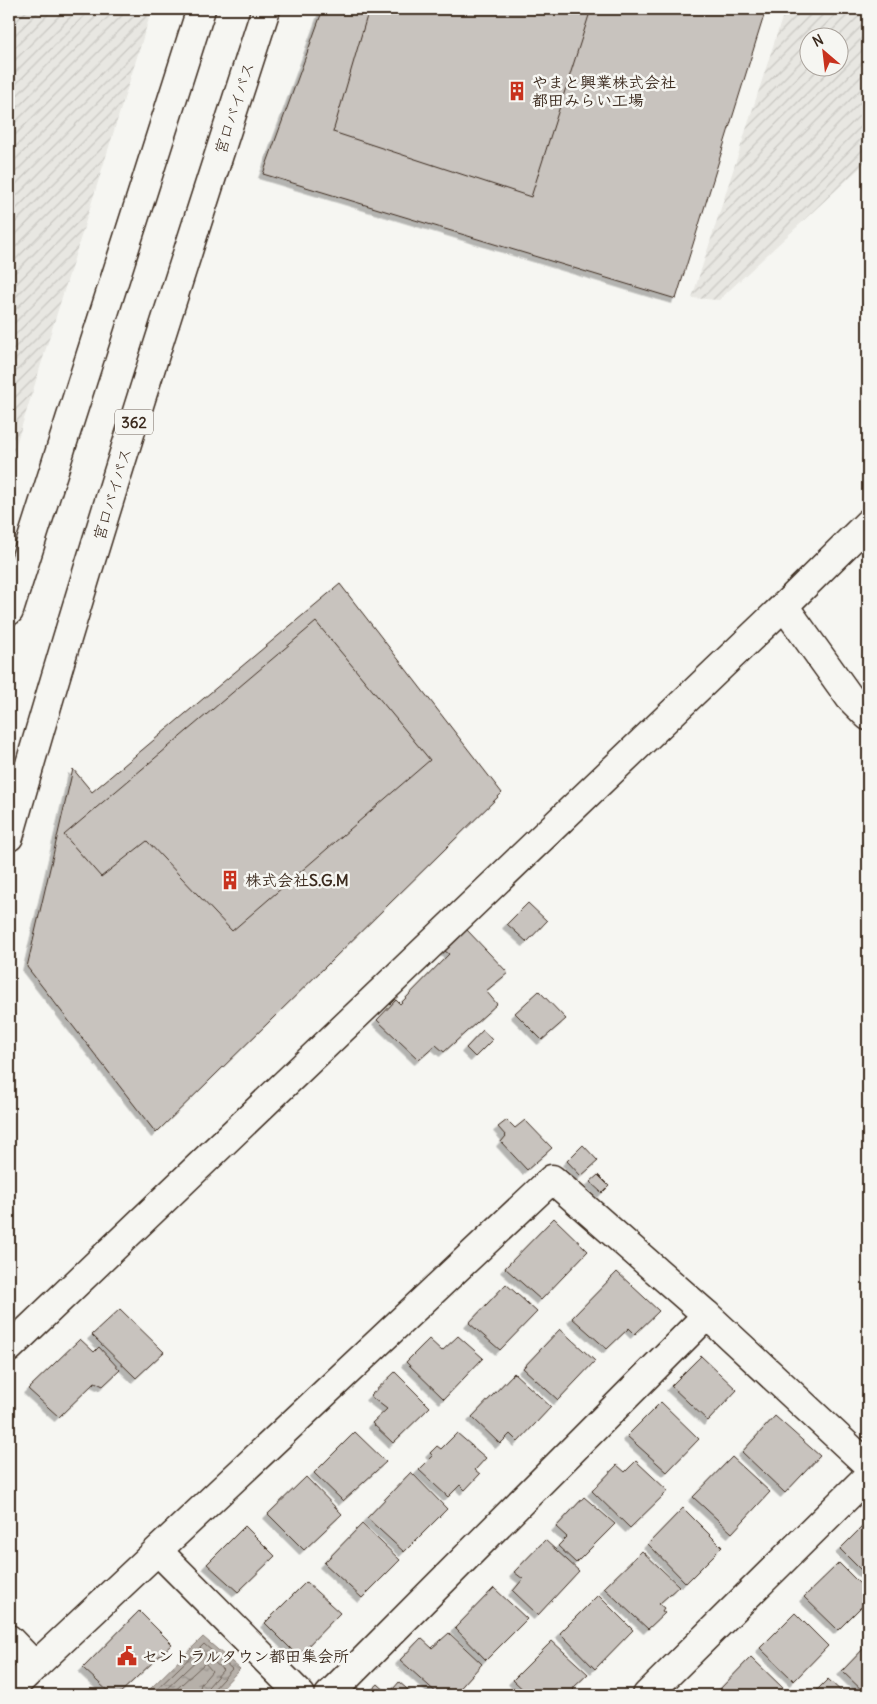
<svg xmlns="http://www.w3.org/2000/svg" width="877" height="1704" viewBox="0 0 877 1704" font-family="Delius,'Klee One',sans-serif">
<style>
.industrial{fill:url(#industrial-furrows);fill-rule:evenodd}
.water{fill:url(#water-ripples);stroke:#857a71}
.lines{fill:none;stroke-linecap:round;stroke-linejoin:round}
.shore{stroke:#6c6056;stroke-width:1}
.building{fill:#c8c3be;stroke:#3b2a1e;filter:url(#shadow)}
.minor-casing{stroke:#3b2a1e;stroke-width:31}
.highway-casing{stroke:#3b2a1e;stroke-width:31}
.minor{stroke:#f6f6f2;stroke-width:28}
.highway{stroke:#f6f6f2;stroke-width:28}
.labels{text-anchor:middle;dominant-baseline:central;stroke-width:5;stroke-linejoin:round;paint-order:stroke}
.shield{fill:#f6f6f2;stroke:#73675e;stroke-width:1}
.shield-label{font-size:15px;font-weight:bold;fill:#3b2a1e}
.poi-label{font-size:16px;font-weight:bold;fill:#3b2a1e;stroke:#f6f6f2;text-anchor:start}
.street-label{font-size:16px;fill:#3b2a1e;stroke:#f6f6f2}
</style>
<defs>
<pattern id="industrial-furrows" width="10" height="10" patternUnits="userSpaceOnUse" patternTransform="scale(1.25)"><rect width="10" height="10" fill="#e8e7e2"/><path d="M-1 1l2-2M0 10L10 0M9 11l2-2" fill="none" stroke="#c8c6c1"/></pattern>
<pattern id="water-ripples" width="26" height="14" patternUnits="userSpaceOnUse" patternTransform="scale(1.25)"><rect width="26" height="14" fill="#b6b0a9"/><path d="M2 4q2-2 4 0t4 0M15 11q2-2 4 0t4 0" fill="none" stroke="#958f89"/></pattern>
<filter id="shadow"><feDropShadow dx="-4.5" dy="4.5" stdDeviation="0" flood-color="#0004"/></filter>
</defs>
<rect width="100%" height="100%" fill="#f6f6f2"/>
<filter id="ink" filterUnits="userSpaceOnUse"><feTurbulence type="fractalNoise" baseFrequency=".02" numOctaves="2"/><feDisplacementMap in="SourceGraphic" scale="10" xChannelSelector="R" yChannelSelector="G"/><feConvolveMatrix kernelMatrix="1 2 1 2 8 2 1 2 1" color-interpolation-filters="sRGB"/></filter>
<g filter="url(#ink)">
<g class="industrial">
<polygon points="9,9 152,9 9,467"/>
<path d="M 785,9 L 868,9 L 868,160 L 719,300 L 692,298 ZM 810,38 L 840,38 L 840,68 L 810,68 Z"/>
</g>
<polygon class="water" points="203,1637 240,1669 215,1695 144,1695"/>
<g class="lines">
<g class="shore">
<polyline points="151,1695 204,1644 232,1669 213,1690 212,1695"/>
<polyline points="160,1695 204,1653 223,1670 208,1687 206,1695"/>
<polyline points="170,1695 205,1663 212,1671 201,1684 198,1695"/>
</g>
</g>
<g class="building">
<polygon points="323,9 766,9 676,299 263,174"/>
<polygon points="369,9 591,9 531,197 333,132"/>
<polygon points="340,584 502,793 156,1133 27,967 73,769 92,792"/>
<polygon points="316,622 430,760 232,931 147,841 101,877 64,835"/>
<polygon points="528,903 547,921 527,942 507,924"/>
<polygon points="467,930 508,973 486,991 497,1004 444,1052 436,1045 419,1060 377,1020 396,1000 400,1004 449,954 445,951"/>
<polygon points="539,991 566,1019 542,1040 515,1013"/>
<polygon points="483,1030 492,1040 475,1057 466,1048"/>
<polygon points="507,1120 515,1128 525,1120 552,1148 527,1170 501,1142 506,1136 498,1127"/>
<polygon points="583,1145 598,1161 581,1176 567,1161"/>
<polygon points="598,1175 609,1186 602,1193 590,1182"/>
<polygon points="554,1218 588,1251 541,1300 505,1268"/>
<polygon points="617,1272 659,1311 635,1334 629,1328 607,1349 572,1318"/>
<polygon points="506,1284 537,1312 500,1350 469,1323"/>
<polygon points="120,1309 164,1352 136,1378 92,1335"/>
<polygon points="560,1329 595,1361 558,1400 523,1368"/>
<polygon points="458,1336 483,1358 444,1399 406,1362 429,1339 442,1351"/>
<polygon points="80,1339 94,1352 99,1347 120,1370 103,1386 95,1382 59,1417 28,1389"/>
<polygon points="701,1356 737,1390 708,1421 671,1386"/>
<polygon points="395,1372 430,1407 393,1443 372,1423 387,1409 370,1396"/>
<polygon points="514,1373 551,1407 518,1442 510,1434 500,1444 472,1417"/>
<polygon points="661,1402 699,1439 667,1472 627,1436"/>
<polygon points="775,1416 820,1456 785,1493 742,1452"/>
<polygon points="355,1432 386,1462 343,1501 314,1473"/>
<polygon points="457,1433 486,1458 475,1470 480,1474 465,1490 460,1485 448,1497 419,1470 433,1456 430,1453 437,1446 441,1449"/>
<polygon points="732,1457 770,1492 732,1533 693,1497"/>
<polygon points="636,1461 668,1491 630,1528 592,1491 617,1465 625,1472"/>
<polygon points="411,1472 447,1509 404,1552 367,1518"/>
<polygon points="306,1477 342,1514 304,1550 268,1514"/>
<polygon points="584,1497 615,1524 576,1563 558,1546 567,1537 556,1527"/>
<polygon points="683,1508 722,1547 686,1583 648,1544"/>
<polygon points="868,1521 868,1577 840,1549"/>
<polygon points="362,1524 400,1560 362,1598 324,1563"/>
<polygon points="245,1526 275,1556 238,1592 207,1564"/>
<polygon points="545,1540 579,1571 538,1615 513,1591 523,1579 514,1572"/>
<polygon points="642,1551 679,1586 659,1604 664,1608 662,1611 665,1613 648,1629 604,1588"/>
<polygon points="839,1563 868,1592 868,1600 838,1630 804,1597"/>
<polygon points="306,1582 340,1613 298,1656 265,1623"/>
<polygon points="494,1588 527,1619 486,1660 455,1628"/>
<polygon points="598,1595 633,1630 595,1669 560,1633"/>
<polygon points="139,1611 172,1644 118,1695 112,1695 83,1668"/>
<polygon points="795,1613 828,1646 794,1681 760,1648"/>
<polygon points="449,1633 482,1664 454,1695 439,1695 400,1660 421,1638 432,1648"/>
<polygon points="552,1641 588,1674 574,1687 573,1692 570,1695 529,1695 513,1680"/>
<polygon points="868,1644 868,1695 867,1695 842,1671"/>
<polygon points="751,1657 785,1690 779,1695 721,1695 717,1692"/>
<polygon points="828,1679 845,1695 812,1695"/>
<polygon points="399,1682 414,1695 366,1695 378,1684 389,1694"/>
</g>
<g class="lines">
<defs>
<g id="minor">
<polyline points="784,606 850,698 868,716"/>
<polyline points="9,1348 784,606 868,523"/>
<polyline points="158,1551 301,1695"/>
<polyline points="9,1639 35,1666 552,1179 707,1315 868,1465"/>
<polyline points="9,1691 35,1666"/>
<polyline points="329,1695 707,1315"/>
<polyline points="647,1695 868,1476"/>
</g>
<g id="highway">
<polyline points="9,611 201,9"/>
<path d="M 9,837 C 88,559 177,284 266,9"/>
</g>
</defs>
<use href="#minor" class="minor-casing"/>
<use href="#highway" class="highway-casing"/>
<use href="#minor" class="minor"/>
<use href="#highway" class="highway"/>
</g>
</g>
<defs>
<symbol id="building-bare" viewBox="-9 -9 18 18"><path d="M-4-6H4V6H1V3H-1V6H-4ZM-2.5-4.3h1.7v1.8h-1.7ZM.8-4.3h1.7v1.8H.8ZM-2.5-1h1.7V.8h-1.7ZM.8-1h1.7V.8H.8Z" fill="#c8321e" stroke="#f6f6f2" stroke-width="2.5" paint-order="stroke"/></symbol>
<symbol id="civic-bare" viewBox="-9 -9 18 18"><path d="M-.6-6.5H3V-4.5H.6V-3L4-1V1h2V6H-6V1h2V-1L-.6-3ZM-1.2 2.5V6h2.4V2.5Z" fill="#c8321e" stroke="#f6f6f2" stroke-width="2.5" paint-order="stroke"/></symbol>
</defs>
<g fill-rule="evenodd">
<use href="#building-bare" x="503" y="77" width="28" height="28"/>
<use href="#building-bare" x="216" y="866" width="28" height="28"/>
<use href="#civic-bare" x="113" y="1642" width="28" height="28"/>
</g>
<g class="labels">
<rect class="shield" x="115" y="409.5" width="38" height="25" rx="4"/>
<g class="shield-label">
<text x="134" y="422">362</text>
</g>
<g class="poi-label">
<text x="532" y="82">やまと興業株式会社<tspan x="532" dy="18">都田みらい工場</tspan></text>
<text x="245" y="880">株式会社S.G.M</text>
<text x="142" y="1656">セントラルタウン都田集会所</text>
</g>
<g class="street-label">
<text transform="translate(234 108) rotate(-72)">宮口バイパス</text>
<text transform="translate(112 494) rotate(-73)">宮口バイパス</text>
</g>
</g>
<rect width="877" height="1704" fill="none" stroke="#f6f6f2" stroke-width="30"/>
<rect x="15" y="15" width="847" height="1674" fill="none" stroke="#3b2a1e" stroke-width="2" filter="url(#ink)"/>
<g transform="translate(824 52) rotate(332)"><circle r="24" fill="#f6f6f2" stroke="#aba49d"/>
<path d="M0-4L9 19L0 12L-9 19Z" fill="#c8321e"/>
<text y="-8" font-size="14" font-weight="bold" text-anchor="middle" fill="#3b2a1e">N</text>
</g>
</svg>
